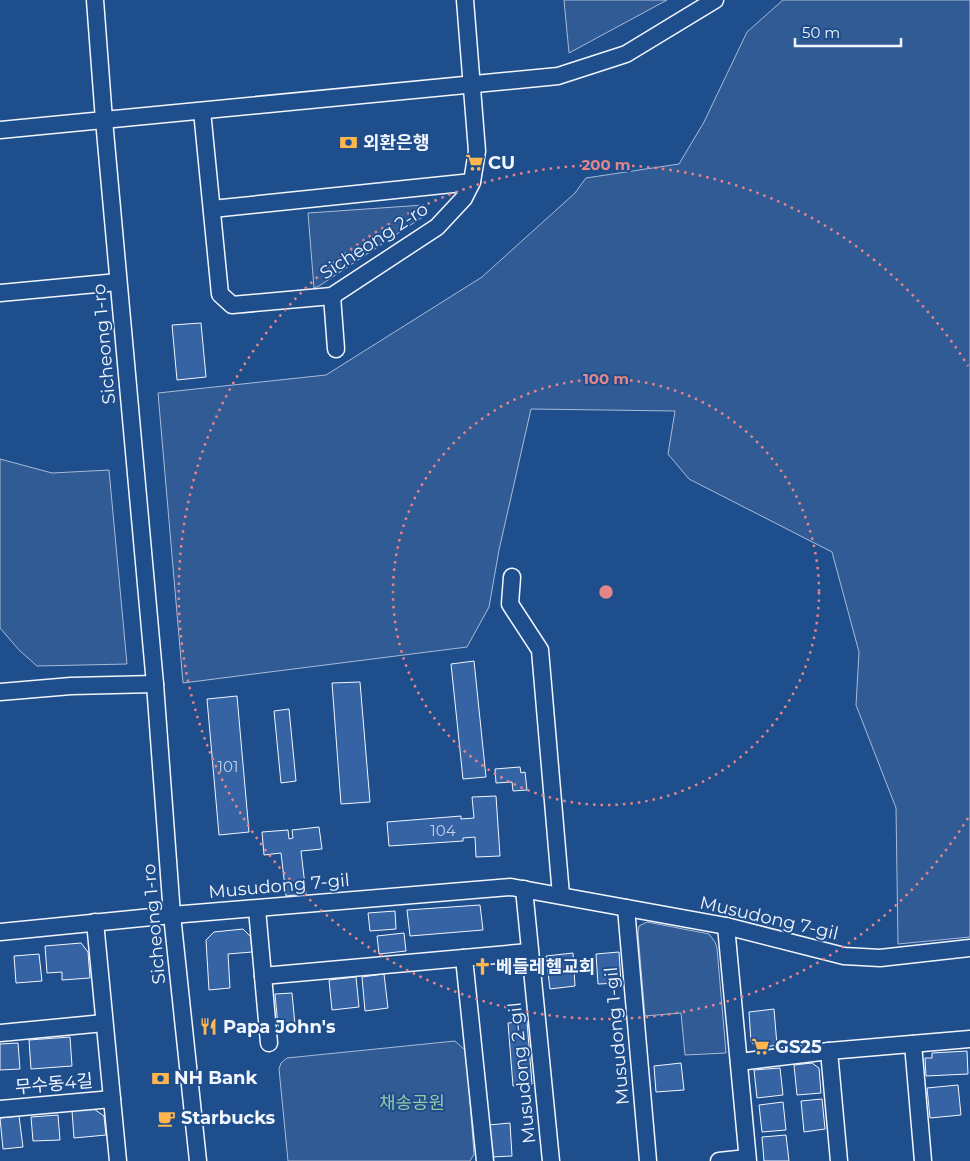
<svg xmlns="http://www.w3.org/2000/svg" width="970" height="1161" viewBox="0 0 970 1161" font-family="Montserrat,'Noto Sans KR',sans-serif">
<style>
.built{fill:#305b95;stroke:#a8bbd7}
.building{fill:#3563a3;stroke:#f2f6ff}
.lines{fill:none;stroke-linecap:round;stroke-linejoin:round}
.minor-casing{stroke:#f2f6ff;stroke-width:19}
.minor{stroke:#1f4e8c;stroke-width:16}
.ring{fill:none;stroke:#e38589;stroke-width:2.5;stroke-dasharray:2.5 5}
.labels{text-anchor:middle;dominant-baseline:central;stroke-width:4;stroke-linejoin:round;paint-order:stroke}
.number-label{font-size:15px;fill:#c3d1e8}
.poi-label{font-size:18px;font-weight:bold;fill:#f2f6ff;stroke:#1f4e8c;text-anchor:start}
.street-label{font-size:18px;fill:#f2f6ff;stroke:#1f4e8c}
.park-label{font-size:18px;fill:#97c8a6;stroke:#1f4e8c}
.centre{fill:#e38589;stroke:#1f4e8c;stroke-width:2.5}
.ring-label{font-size:15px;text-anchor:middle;font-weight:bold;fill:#e38589;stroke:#1f4e8c;stroke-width:4;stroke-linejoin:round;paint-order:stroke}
</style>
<rect width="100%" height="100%" fill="#1f4e8c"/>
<g class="built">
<polygon points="564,0 667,0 569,53"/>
<polygon points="783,0 970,0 970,937 898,944 896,808 856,705 859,652 832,552 689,479 668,454 675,411 531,409 499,550 489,607 467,647 183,683 158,393 326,375 482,277 575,193 586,178 679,164 704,122 747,32"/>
<polygon points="424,205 427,214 319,286 314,288 308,213"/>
<polygon points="0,459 52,473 109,470 127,664 37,666 19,650 0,628"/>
<polygon points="647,922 709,934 715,942 717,948 726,1053 685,1055 681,1013 645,1016 638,933 639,926"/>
<polygon points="455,1041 466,1051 474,1154 470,1161 288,1161 279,1069 281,1063 287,1058"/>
</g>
<g class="building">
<polygon points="201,323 206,377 177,380 172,325"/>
<polygon points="474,661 486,777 463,779 451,664"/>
<polygon points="360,682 370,802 341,804 332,683"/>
<polygon points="237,696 249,832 219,835 207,699"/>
<polygon points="289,709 296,781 281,783 274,711"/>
<polygon points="520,767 521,773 525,772 527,790 513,791 512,782 496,783 495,769"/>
<polygon points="496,796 500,856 476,857 475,837 463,838 463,841 389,846 387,822 461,816 461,819 474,818 472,797"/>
<polygon points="319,827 322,849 301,851 306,894 286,896 281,853 264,855 262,832 288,830 289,839 293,838 292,830"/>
<polygon points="480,905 483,930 410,936 407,910"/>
<polygon points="395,911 396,929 370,931 368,913"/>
<polygon points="243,929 251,937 252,952 228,954 230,988 209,990 206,940 214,932"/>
<polygon points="404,933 406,951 379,954 377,936"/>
<polygon points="81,943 88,952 90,978 62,980 62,972 47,973 45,946"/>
<polygon points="619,952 621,983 598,984 596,954"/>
<polygon points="573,953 575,986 550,989 546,956"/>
<polygon points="39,954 42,981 16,983 14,956"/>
<polygon points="384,974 388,1008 365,1011 362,977"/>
<polygon points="356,977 359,1007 332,1010 329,980"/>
<polygon points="292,993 295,1025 278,1026 275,994"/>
<polygon points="774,1009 777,1045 759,1048 751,1042 749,1012"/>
<polygon points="527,1021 532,1084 513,1086 508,1023"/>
<polygon points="70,1037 72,1066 31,1069 29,1040"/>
<polygon points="18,1043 20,1069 0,1070 0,1044"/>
<polygon points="967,1051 968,1074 926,1076 925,1058 932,1058 932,1053"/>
<polygon points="681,1063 684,1090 656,1092 654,1066"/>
<polygon points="812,1063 819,1068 821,1093 797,1095 794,1065"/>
<polygon points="780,1068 783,1095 757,1098 754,1070"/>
<polygon points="958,1085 961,1115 930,1118 927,1088"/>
<polygon points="822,1099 825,1129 804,1132 801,1101"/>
<polygon points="783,1102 786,1130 762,1132 759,1105"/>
<polygon points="94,1109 104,1116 106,1135 74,1138 72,1111"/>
<polygon points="58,1115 60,1140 33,1141 31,1117"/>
<polygon points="19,1116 23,1147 3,1149 0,1118"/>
<polygon points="510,1123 512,1156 491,1157 489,1125"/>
<polygon points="786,1135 789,1161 764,1161 762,1137"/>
</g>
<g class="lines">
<defs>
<g id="minor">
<polyline points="95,0 104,120 155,684 172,915 198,1161"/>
<polyline points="202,111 220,294 232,305 332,296 437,227 464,198 472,182 477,151 465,0"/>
<polyline points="0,130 558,76 626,54 715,0"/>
<polyline points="212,209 472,182"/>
<polyline points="0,293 118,282"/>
<polyline points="332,296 336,349"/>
<polyline points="512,577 510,604 540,650 561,895"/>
<polyline points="0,692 71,686 155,684"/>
<polyline points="524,889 551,1161"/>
<polyline points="626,908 648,1161"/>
<polyline points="257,909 269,1043"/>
<polyline points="95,922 118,1161"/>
<polyline points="726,926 748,1161"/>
<polyline points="0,932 172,915 511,887 726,926 844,956 880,958 970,948"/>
<polyline points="464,958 485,1161"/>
<polyline points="263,976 529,952"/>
<polyline points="0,1033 104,1023"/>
<polyline points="913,1044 923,1161"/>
<polyline points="829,1051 839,1161"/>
<polyline points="739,1062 829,1051 970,1039"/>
<polyline points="0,1109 112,1099"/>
<polyline points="719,1161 747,1158"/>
</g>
</defs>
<use href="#minor" class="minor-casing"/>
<use href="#minor" class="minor"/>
</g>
<g class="ring">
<circle cx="606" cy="592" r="213"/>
<path d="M968 818A427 427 0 1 1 968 366"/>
</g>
<defs>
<symbol id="bank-bare" viewBox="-9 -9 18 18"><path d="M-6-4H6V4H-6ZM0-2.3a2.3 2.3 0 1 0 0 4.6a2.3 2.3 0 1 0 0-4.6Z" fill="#ffb74d" stroke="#1f4e8c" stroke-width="2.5" paint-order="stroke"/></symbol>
<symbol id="supermarket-bare" viewBox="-9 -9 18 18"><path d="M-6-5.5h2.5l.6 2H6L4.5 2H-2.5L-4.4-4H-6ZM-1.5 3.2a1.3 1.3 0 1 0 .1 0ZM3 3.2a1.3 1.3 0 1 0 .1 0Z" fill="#ffb74d" stroke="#1f4e8c" stroke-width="2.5" paint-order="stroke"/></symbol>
<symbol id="church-bare" viewBox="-9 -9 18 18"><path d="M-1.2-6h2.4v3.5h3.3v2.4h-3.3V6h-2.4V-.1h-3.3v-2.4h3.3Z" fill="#ffb74d" stroke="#1f4e8c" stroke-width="2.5" paint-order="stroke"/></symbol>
<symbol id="restaurant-bare" viewBox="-9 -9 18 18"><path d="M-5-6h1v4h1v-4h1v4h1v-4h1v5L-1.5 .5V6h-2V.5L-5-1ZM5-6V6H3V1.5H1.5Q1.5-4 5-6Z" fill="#ffb74d" stroke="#1f4e8c" stroke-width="2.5" paint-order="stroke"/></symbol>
<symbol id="cafe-bare" viewBox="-9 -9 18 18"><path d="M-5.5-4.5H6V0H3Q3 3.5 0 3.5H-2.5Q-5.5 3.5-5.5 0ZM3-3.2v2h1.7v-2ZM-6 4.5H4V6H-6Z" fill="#ffb74d" stroke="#1f4e8c" stroke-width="2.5" paint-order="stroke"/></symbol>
</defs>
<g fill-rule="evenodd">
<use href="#bank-bare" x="336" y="130" width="25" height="25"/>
<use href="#supermarket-bare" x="462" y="150" width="25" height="25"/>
<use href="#church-bare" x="470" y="954" width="25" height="25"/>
<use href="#restaurant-bare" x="196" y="1014" width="25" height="25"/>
<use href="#supermarket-bare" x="748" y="1034" width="25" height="25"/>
<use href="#bank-bare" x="148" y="1066" width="25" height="25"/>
<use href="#cafe-bare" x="154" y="1106" width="25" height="25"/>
</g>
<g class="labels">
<g class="number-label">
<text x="228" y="766">101</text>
<text x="443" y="830">104</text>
</g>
<g class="poi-label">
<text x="363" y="143">외환은행</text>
<text x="488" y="163">CU</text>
<text x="496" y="967">베들레헴교회</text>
<text x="223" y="1027">Papa John's</text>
<text x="775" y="1047">GS25</text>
<text x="174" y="1078">NH Bank</text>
<text x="181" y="1118">Starbucks</text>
</g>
<g class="street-label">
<text transform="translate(374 241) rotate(-33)">Sicheong 2-ro</text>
<text transform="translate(104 344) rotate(-95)">Sicheong 1-ro</text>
<text transform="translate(279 886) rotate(-5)">Musudong 7-gil</text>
<text transform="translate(769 918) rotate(13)">Musudong 7-gil</text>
<text transform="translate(154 924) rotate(-95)">Sicheong 1-ro</text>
<text transform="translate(617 1036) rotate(-95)">Musudong 1-gil</text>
<text transform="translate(522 1073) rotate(-96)">Musudong 2-gil</text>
<text transform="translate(54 1084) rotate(-5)">무수동4길</text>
</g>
<g class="park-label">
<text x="412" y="1103">채송공원</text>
</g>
</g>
<circle cx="606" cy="592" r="8" class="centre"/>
<g class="ring-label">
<text x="606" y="170">200 m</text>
<text x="606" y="384">100 m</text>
</g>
<path d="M795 38v8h106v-8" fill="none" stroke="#f2f6ff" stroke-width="2.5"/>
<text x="802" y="38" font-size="15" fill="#f2f6ff" stroke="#1f4e8c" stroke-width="4" paint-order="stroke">50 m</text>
</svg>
